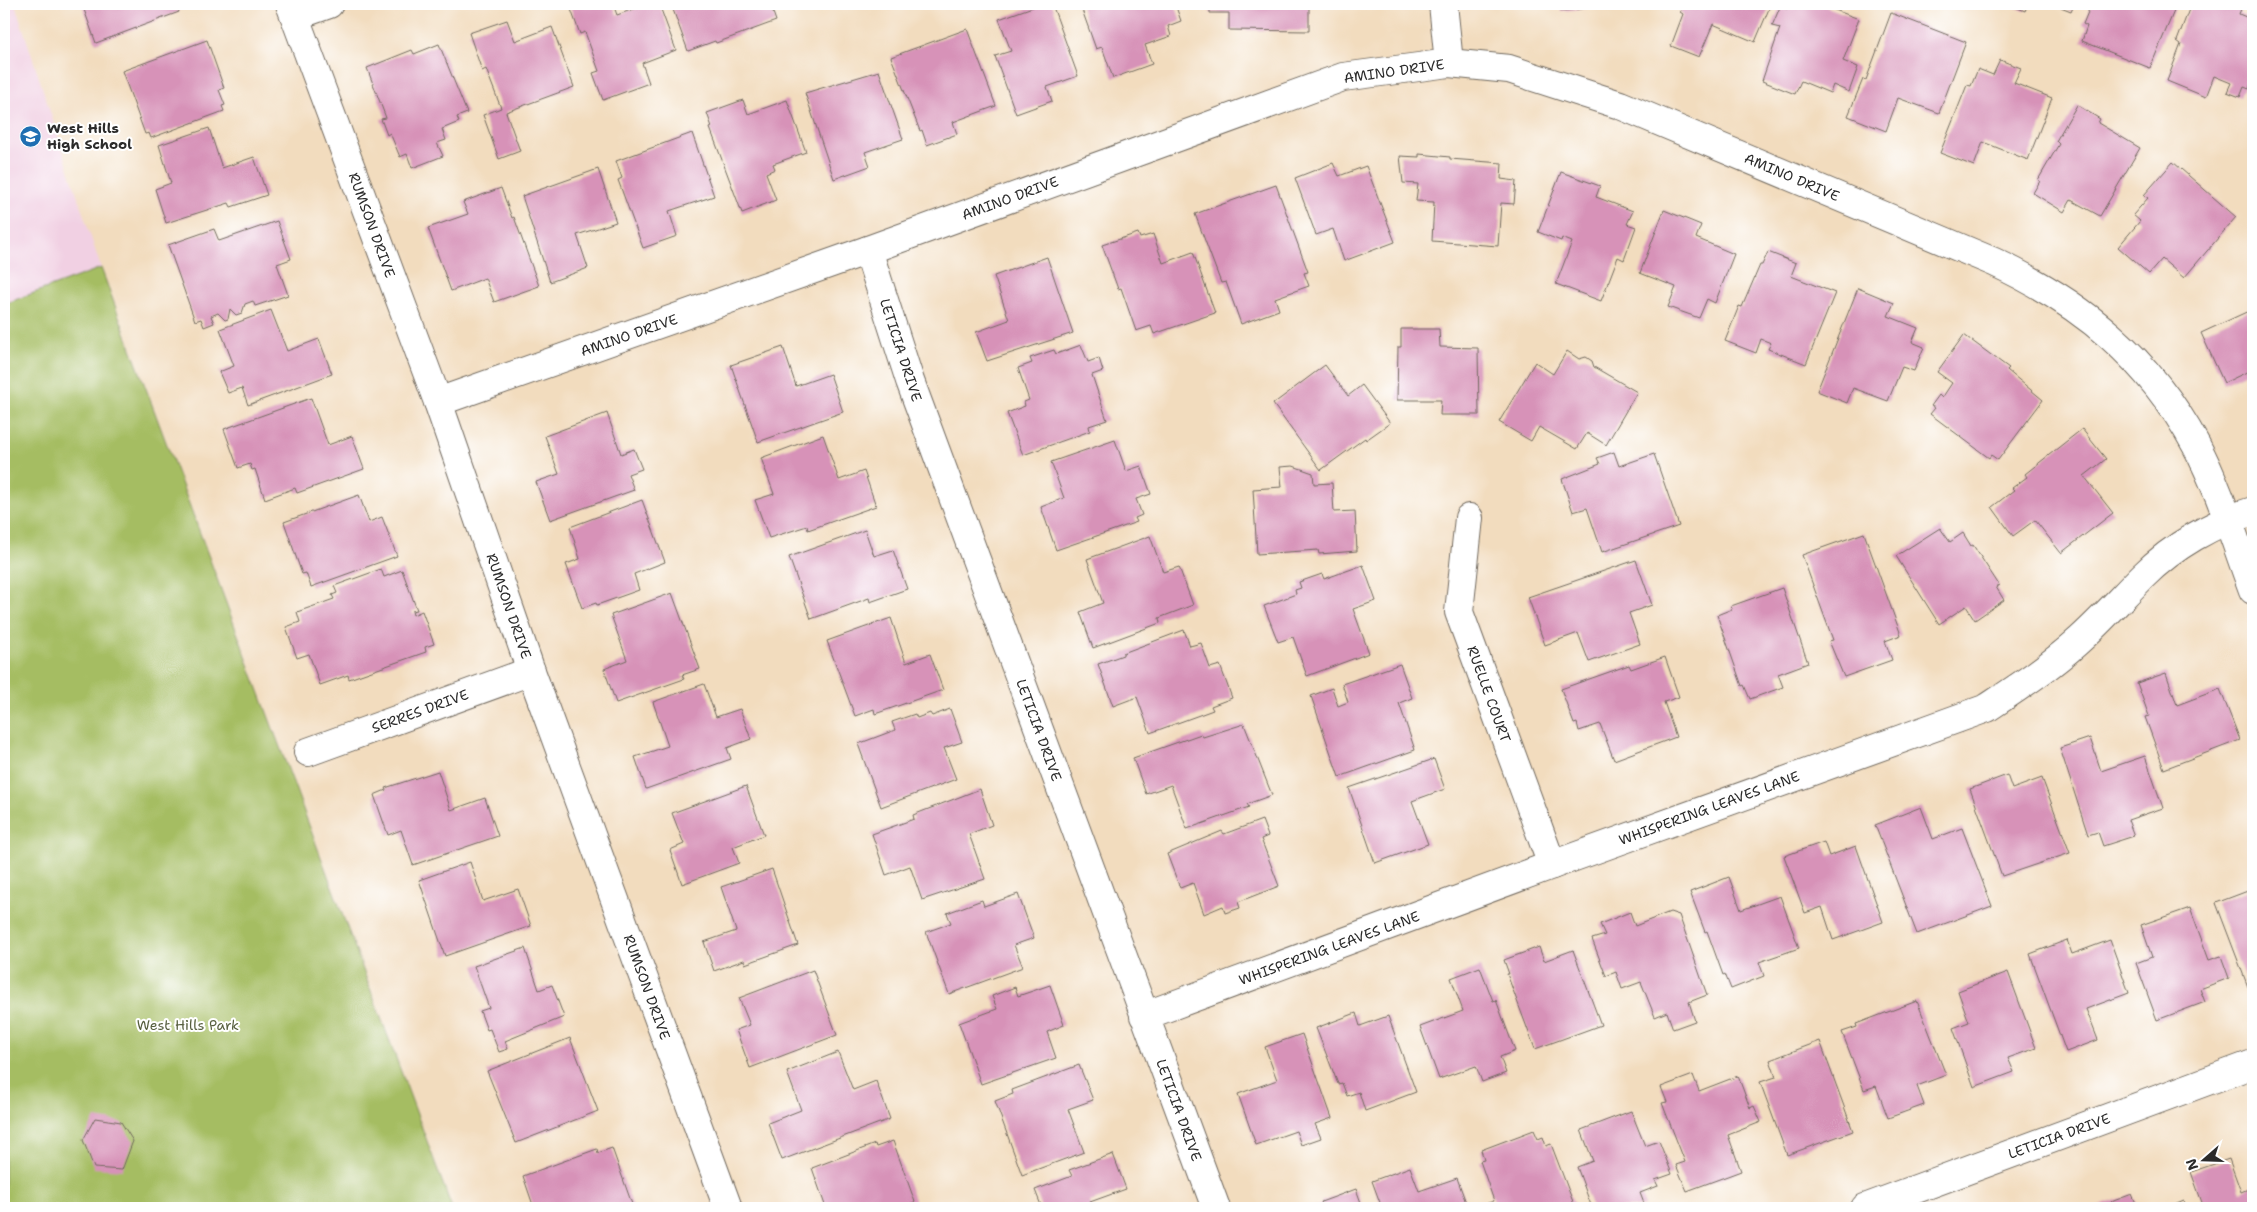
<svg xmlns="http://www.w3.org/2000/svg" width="2257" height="1212" viewBox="0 0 2257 1212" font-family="'Shantell Sans',sans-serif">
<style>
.built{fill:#f1d0e3}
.green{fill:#a5bd62;stroke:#687446}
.building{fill:#d792b8}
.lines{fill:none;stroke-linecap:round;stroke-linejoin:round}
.street-casing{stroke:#71695e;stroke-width:30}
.street{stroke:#fff;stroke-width:28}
.labels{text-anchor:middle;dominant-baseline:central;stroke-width:4;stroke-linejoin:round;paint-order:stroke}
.street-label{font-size:14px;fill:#2b2b2b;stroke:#fff}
.poi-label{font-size:14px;font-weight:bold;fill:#2b2b2b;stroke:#fff;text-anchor:start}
.park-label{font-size:14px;fill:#565e3e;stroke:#fff}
</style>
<rect width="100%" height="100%" fill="#fff"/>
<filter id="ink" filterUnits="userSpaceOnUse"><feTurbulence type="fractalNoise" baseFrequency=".02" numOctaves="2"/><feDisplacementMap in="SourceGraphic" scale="10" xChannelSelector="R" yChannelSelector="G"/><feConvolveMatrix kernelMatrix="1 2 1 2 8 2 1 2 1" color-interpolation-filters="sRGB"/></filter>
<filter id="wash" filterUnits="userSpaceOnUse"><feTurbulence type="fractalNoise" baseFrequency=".0096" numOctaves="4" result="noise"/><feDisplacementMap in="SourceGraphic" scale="20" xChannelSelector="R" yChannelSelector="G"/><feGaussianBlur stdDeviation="1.12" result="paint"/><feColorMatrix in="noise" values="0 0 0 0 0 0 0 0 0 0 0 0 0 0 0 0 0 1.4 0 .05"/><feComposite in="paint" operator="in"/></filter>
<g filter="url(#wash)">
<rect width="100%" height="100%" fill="#f2dcbe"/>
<polygon class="built" points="4,4 15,4 101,268 4,304"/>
<polygon class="green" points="101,268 452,1208 4,1208 4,304"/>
<g id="blocks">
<g class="building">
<polygon points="82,4 176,4 179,12 96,43"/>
<polygon points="569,4 613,4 617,15 648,4 659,4 676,50 642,63 649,83 603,100 593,73 599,71 585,32 580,34"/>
<polygon points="671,4 770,4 776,21 716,43 715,41 688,51"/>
<polygon points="1041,4 1052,4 1078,76 1047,87 1052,101 1016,114 995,56 1011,51 999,19"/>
<polygon points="1088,4 1175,4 1181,21 1168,26 1171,36 1145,45 1152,64 1113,78 1102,47 1096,49 1081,7"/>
<polygon points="1210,4 1309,5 1309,31 1229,30 1229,13 1210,13"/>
<polygon points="1560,4 1614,4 1615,5 1561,11"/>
<polygon points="1684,4 1771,4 1755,42 1713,24 1699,57 1671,46 1683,14 1680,12"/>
<polygon points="1789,4 1819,4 1859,19 1843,61 1858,67 1849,92 1833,85 1830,93 1801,81 1795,94 1762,81 1780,28 1772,26 1780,7 1787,9"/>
<polygon points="2008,4 2028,4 2025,11"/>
<polygon points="2053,4 2074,4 2071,11"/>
<polygon points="2087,4 2177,4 2150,68 2082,41 2087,26 2083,24 2090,7"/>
<polygon points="2191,4 2243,4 2239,14 2253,20 2253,77 2249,89 2244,87 2240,97 2227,92 2231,83 2214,76 2206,97 2167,81 2181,44 2177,41"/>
<polygon points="1891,13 1966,42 1939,113 1898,98 1886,131 1848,116 1863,79 1866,80"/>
<polygon points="507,20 515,41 552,27 574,87 506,112 520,151 499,159 483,115 501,108 486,69 482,71 469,33"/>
<polygon points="967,29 996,106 953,122 957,134 927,145 922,130 920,131 891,57"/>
<polygon points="207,40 224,88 219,90 225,105 222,106 224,111 151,138 149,133 145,134 122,71"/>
<polygon points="439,44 467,113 457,117 459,122 442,129 446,140 437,143 443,156 412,168 407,154 400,157 390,133 387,135 381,119 386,118 367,68 412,50 414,54"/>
<polygon points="2000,60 2021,68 2014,83 2052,98 2028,160 1983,142 1974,166 1940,153 1967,85 1971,86 1978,69 1993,75"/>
<polygon points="879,71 903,139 865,152 870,166 834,179 805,93"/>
<polygon points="743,100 748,114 787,100 806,152 773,164 775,169 766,173 776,200 742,213 710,128 712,127 707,113"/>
<polygon points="2077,105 2100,119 2098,123 2140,148 2100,216 2071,200 2064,212 2033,193 2040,181 2038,180 2059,144 2056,141"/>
<polygon points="209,128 222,168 254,157 267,195 231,207 229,203 166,223 155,189 171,183 159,145"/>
<polygon points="692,133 714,196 669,211 677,236 643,248 618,180 622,178 616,161"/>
<polygon points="1419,154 1450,157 1450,159 1502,163 1501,179 1516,181 1514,204 1501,203 1498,246 1432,241 1434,202 1416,201 1418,184 1403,183 1400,156 1419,157"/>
<polygon points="2173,162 2236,217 2184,278 2162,259 2149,274 2118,247 2140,221 2133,215 2148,198 2144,195"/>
<polygon points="1333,163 1339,176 1366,166 1395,242 1344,261 1333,229 1316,235 1295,178"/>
<polygon points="598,169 616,222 577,235 588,268 550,282 522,196"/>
<polygon points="1561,172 1600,186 1596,197 1633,211 1627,224 1636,227 1624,260 1618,257 1601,301 1556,284 1572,242 1562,238 1561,241 1538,232"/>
<polygon points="1276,185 1308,272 1304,273 1309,286 1275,298 1279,310 1241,324 1226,282 1221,283 1195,214"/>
<polygon points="501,188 512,218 514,217 539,286 494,302 485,278 451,291 428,228 468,214 463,202"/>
<polygon points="1664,210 1701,225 1696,238 1734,254 1715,303 1707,299 1699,318 1668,307 1676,287 1640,273"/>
<polygon points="277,221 291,259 277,264 288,295 255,306 253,301 245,304 242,313 236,315 230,309 228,319 225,320 218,313 211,316 214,323 204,327 201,319 195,321 168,245 214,229 219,241"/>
<polygon points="1138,233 1140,238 1153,234 1163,263 1193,252 1215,313 1154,334 1151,326 1136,331 1121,288 1118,289 1102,245"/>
<polygon points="1768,252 1796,263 1791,276 1835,293 1806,364 1768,349 1771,343 1761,339 1756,353 1725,341 1739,306 1742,307 1760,265 1762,265"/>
<polygon points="1047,257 1073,333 987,361 976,332 1009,320 994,276"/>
<polygon points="1858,288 1894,303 1888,316 1918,328 1912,342 1924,347 1914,371 1902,367 1888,401 1853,388 1847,403 1817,391"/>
<polygon points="2253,309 2253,369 2224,383 2201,333"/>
<polygon points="271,310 287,351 319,339 332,374 248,405 242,388 228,393 219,372 234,366 220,329"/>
<polygon points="1401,329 1439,329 1440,347 1478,348 1479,415 1440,415 1441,400 1397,400 1398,347 1401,347"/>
<polygon points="1964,335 2009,368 2007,370 2043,400 1998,460 1991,455 1989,458 1930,414 1935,408 1931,406 1939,395 1942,398 1952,383 1937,372"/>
<polygon points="1081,345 1088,362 1099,358 1103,371 1092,375 1107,420 1089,426 1090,431 1023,455 1007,413 1025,406 1024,402 1029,400 1018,368 1032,363 1030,358 1054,350 1056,354"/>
<polygon points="783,347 796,386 830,374 843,412 758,442 731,365"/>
<polygon points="1567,351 1579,359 1586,357 1592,361 1594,367 1637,392 1606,445 1587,433 1577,449 1539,427 1531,441 1499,422 1535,362 1553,374"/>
<polygon points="1325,365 1348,396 1362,385 1390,423 1366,440 1365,438 1321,470 1273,404"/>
<polygon points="311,398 328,445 352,436 364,469 297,493 295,488 265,499 255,469 252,470 250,464 238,468 224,429"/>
<polygon points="607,413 621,454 634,449 642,469 628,474 634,490 550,520 536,482 559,474 545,436"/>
<polygon points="2082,429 2106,459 2084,476 2113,513 2061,553 2035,520 2013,536 1992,507 2014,490 2012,488 2027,477 2025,474"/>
<polygon points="823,435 839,480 864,471 876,506 808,530 807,526 769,538 755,500 774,494 761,458"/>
<polygon points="1115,440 1126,471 1141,466 1151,494 1136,499 1142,515 1135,518 1137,522 1056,550 1041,507 1064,498 1051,462"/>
<polygon points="1614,452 1619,466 1654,454 1679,526 1602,552 1587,508 1573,512 1562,479 1600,464 1597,458"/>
<polygon points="1293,466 1313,473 1314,484 1332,483 1334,512 1355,511 1357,551 1319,554 1318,550 1257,554 1253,489 1282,487 1280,467"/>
<polygon points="359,495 369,522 382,517 397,556 311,587 306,573 302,574 284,522"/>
<polygon points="642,500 665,562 634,574 639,590 597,605 596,603 582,608 566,564 580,559 570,527"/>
<polygon points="1940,528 1950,542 1963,533 1971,546 1973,545 1999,585 1996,587 2004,600 1975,620 1966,606 1939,624 1896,556"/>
<polygon points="865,530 874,556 893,550 907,589 870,602 869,598 811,619 789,557"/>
<polygon points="1864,533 1901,635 1885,641 1892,660 1844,677 1829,641 1833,640 1802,555"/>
<polygon points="1150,536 1163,572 1179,567 1193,605 1159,618 1160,623 1093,648 1080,612 1103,603 1087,559"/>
<polygon points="1636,560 1652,605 1629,613 1640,644 1589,662 1578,633 1545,645 1528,597"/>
<polygon points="1363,565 1376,601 1353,609 1369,653 1307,676 1293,637 1278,642 1264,606 1296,594 1295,590 1301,588 1299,582 1322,574 1324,579"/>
<polygon points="381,569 384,577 402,570 417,610 412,611 413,615 422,611 434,644 425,647 426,652 349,679 348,675 320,685 309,654 297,658 286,627 300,622 297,612 334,599 332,595 337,593 334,586"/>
<polygon points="1782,588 1808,663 1778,674 1783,687 1750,699 1744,685 1742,686 1717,615 1732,609 1731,606"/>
<polygon points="672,593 700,669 682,675 684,679 616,703 604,669 627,660 611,615"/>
<polygon points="891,618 906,663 930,654 943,690 875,714 874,709 855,716 827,641"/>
<polygon points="1184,630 1190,646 1201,643 1210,668 1220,665 1232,698 1211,706 1213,710 1150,733 1137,697 1113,706 1098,664 1123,655 1123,653"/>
<polygon points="1665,657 1679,697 1664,702 1676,737 1614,760 1600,724 1579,731 1577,723 1574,724 1561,689 1629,665 1631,669"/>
<polygon points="1400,664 1412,698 1399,703 1415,750 1339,777 1311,696 1332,688 1338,706 1348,702 1342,684"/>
<polygon points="2166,673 2177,705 2220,689 2240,740 2164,769 2145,717 2149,716 2137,683"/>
<polygon points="704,684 716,717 740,709 751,739 727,748 731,759 646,789 635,757 668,746 653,702"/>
<polygon points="950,709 962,742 944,748 956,779 881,807 858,744 895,730 892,722 915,714 917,718 930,713 932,716"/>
<polygon points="1244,724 1272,795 1247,804 1249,807 1187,829 1171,785 1146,794 1133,758 1201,734 1203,737"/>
<polygon points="2090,738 2101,771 2145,756 2163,808 2128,820 2134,836 2103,846 2098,832 2088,835 2060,748"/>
<polygon points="1434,759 1445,789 1412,801 1428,844 1375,863 1349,788"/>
<polygon points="438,771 451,810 485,798 498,836 413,865 401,830 388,835 374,795 386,790 385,788"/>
<polygon points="2007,775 2012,789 2042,778 2070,853 2002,876 1970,789"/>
<polygon points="746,786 764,835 733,847 739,863 682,884 670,850 684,844 672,813"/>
<polygon points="980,789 992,825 969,834 985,879 922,900 910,866 886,875 872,834 914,819 913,815"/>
<polygon points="1921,807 1933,839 1962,828 1992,906 1917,934 1875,825"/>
<polygon points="1262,820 1268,836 1261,839 1279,886 1238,902 1240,908 1225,913 1223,906 1204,914 1193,883 1180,888 1167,854 1222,831 1224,834"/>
<polygon points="1824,842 1829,856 1856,846 1883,922 1833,940 1822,907 1805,913 1784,856"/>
<polygon points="470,862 483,901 518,889 531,926 445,956 419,880"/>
<polygon points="772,869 798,945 745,964 744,960 714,971 704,942 736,931 721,887"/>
<polygon points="1729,877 1741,910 1780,896 1799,948 1759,962 1764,976 1731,989 1725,974 1723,975 1707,931 1705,932 1690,892"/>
<polygon points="2253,889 2253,985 2248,987 2216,903"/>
<polygon points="1018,894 1034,938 1014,945 1023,967 949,994 926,932 951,923 947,913 982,900 984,906"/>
<polygon points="2190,908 2209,960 2221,956 2229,978 2200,989 2205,1002 2157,1020 2136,963 2152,957 2141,925"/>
<polygon points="1630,912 1635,926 1670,912 1679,915 1707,995 1689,1002 1695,1021 1673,1029 1667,1012 1655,1017 1641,982 1622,989 1616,972 1606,976 1592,939 1605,935 1600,924"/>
<polygon points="2067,940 2072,954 2110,940 2129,993 2086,1009 2098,1040 2066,1052 2030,954"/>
<polygon points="1539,947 1544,961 1573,950 1601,1025 1535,1049 1507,974 1509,974 1504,960"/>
<polygon points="525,948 539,990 552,985 564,1017 505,1041 508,1049 499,1052 490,1029 487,1030 480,1011 489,1008 474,966"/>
<polygon points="1480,967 1493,1001 1496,1000 1515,1051 1500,1057 1506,1073 1482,1082 1476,1066 1439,1079 1420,1027 1463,1011 1451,978"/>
<polygon points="813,970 837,1035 750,1068 736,1030 750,1025 739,998"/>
<polygon points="2008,972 2036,1048 2008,1058 2014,1072 1974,1087 1953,1028 1969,1022 1958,991"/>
<polygon points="1050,985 1064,1025 1047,1032 1056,1058 981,1084 959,1023 997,1009 992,996 1015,987 1018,996"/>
<polygon points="1917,1001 1946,1075 1917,1086 1924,1105 1888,1118 1876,1086 1864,1090 1842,1032 1857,1027 1856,1024"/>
<polygon points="1356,1013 1360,1026 1388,1016 1416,1092 1365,1111 1359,1092 1347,1096 1342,1083 1338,1084 1316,1028"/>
<polygon points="1302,1034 1332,1118 1315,1124 1321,1138 1301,1145 1296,1131 1256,1145 1238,1094 1277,1080 1265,1047"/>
<polygon points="570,1038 598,1111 516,1143 487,1071"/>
<polygon points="1820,1041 1853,1131 1787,1155 1760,1082 1776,1077 1770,1060"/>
<polygon points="838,1052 853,1090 876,1081 890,1119 782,1160 768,1123 801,1110 787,1072"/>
<polygon points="1079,1065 1093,1100 1068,1109 1084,1152 1022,1175 995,1101 1013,1094 1012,1090"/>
<polygon points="1693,1075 1699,1091 1738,1076 1750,1108 1754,1106 1761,1122 1728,1135 1741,1171 1687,1191 1676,1165 1685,1162 1662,1103 1667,1102 1661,1087"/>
<polygon points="1631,1111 1645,1146 1659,1141 1672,1174 1655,1180 1658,1186 1640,1193 1645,1206 1638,1208 1592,1208 1577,1167 1593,1161 1581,1130"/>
<polygon points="95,1118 121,1122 133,1141 122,1170 94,1168 83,1140"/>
<polygon points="1534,1130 1538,1139 1543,1137 1546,1146 1551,1144 1575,1207 1480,1208 1479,1206 1494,1201 1480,1161 1484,1160 1481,1150"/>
<polygon points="893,1141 915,1202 897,1208 839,1208 838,1206 826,1208 812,1168 875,1144 876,1147"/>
<polygon points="612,1148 633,1207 534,1208 523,1176 597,1149 598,1153"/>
<polygon points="1113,1154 1126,1189 1090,1202 1092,1208 1042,1208 1035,1190 1072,1176 1069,1170"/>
<polygon points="2229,1159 2241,1192 2253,1187 2253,1208 2204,1208 2191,1172"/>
<polygon points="1410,1167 1419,1191 1457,1178 1468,1208 1382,1208 1372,1181"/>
<polygon points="1356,1189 1363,1208 1313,1208 1322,1204 1321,1202"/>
<polygon points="2132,1194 2138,1208 2095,1208"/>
<polygon points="2184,1201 2187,1208 2167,1208"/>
</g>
</g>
</g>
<g filter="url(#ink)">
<use href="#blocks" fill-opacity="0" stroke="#71695e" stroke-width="1"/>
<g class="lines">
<defs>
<g id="street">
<polyline points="290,4 438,402 531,671 728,1208"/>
<polyline points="1443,4 1449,63"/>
<polyline points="295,16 329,4"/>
<polyline points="868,250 910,381 1216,1208"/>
<path d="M 438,402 L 868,250 L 1343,77 L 1449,63 L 1509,69 L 1620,105 L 1994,262 C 2082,303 2149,358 2196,445 C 2220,490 2235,542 2253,590"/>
<polyline points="1469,518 1459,612 1552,865"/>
<polyline points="308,752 531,671"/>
<path d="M 1144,1016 L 1552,865 L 1987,708 C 2017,688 2048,668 2076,643 C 2100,622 2121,598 2143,576 C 2173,546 2213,523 2253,511"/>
<polyline points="1865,1208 2253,1064"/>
</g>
</defs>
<use href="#street" class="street-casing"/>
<use href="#street" class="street"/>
</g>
</g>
<defs>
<symbol id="school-disc" viewBox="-11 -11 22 22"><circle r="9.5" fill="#1f6fb2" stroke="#fff"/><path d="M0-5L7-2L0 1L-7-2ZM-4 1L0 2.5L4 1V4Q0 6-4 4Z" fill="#fff"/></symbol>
</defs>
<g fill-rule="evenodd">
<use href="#school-disc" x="18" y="124" width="25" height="25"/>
</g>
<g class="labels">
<g class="street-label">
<text transform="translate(1394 71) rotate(-8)">AMINO DRIVE</text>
<text transform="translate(1792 177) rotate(23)">AMINO DRIVE</text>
<text transform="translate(1010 198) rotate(-20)">AMINO DRIVE</text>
<text transform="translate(372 225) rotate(70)">RUMSON DRIVE</text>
<text transform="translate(629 335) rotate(-19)">AMINO DRIVE</text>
<text transform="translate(901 350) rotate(72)">LETICIA DRIVE</text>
<text transform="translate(509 606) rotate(71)">RUMSON DRIVE</text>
<text transform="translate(1489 694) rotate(70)">RUELLE COURT</text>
<text transform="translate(420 711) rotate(-20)">SERRES DRIVE</text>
<text transform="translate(1039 730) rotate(70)">LETICIA DRIVE</text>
<text transform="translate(1709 808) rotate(-20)">WHISPERING LEAVES LANE</text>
<text transform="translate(1329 948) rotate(-20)">WHISPERING LEAVES LANE</text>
<text transform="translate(647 987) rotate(70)">RUMSON DRIVE</text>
<text transform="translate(1179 1110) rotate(70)">LETICIA DRIVE</text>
<text transform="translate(2059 1136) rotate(-20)">LETICIA DRIVE</text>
</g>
<g class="poi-label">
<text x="47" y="128">West Hills<tspan x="47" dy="16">High School</tspan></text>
</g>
<g class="park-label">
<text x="188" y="1025">West Hills Park</text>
</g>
</g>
<rect width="2257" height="1212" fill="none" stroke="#fff" stroke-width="20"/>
<g transform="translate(2204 1160) rotate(250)" stroke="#ffffff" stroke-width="4" paint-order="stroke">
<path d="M0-4L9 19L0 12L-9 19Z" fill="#2b2b2b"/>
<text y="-8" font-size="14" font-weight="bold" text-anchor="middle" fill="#2b2b2b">N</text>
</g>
</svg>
